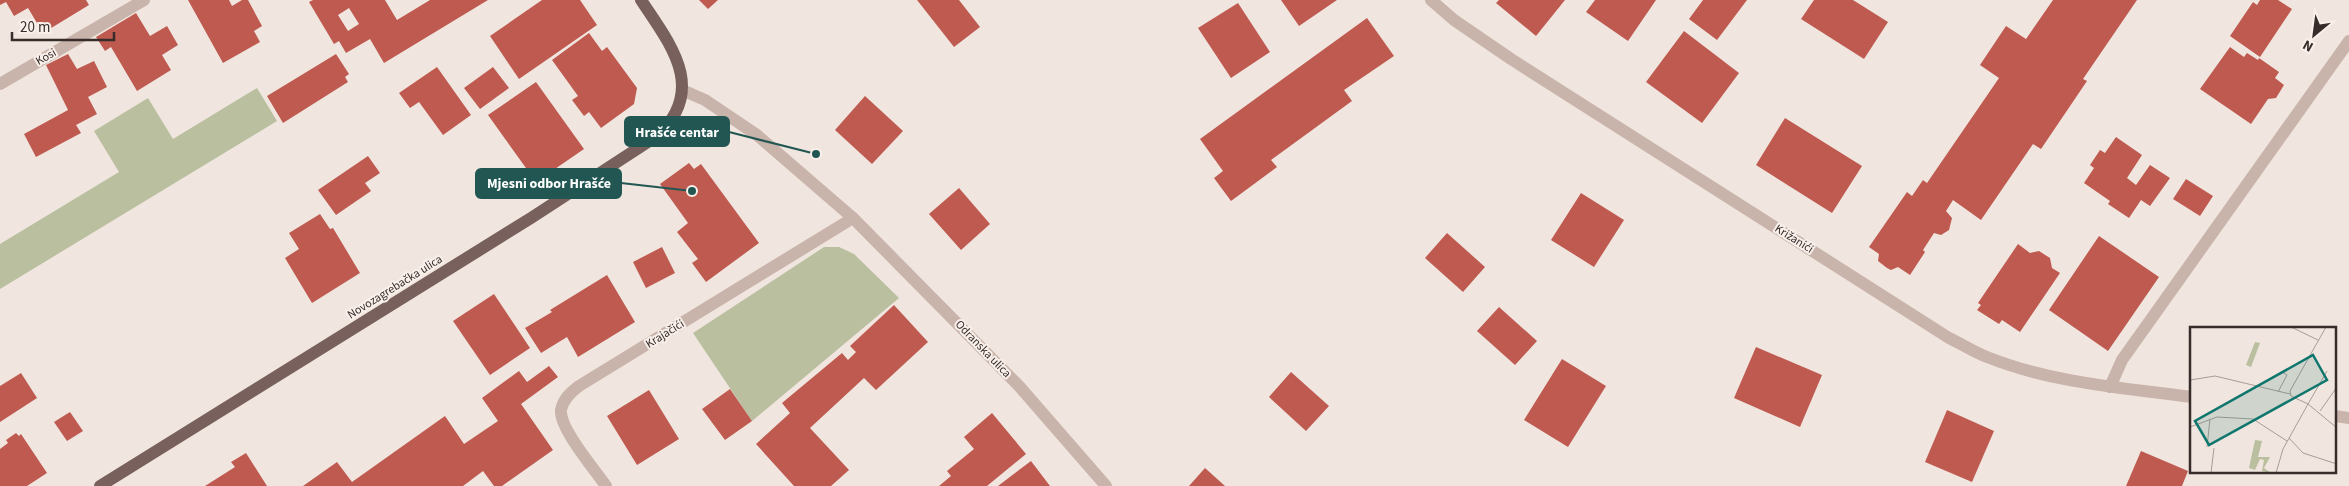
<svg xmlns="http://www.w3.org/2000/svg" width="2349" height="486" viewBox="0 0 2349 486" font-family="'Source Sans 3',sans-serif">
<style>
.green{fill:#b9bf9f}
.building{fill:#be5a50;fill-rule:evenodd}
.lines{fill:none;stroke-linecap:round;stroke-linejoin:round}
.minor{stroke:#c9b4ab;stroke-width:12}
.major{stroke:#78615c;stroke-width:12}
.labels{text-anchor:middle;dominant-baseline:central;stroke-width:4;stroke-linejoin:round;paint-order:stroke}
.street-label{font-size:12px;fill:#372c2a;stroke:#f9f0eb}
.inset-road{fill:none;stroke:#a79c97;stroke-width:1}
.view{fill:#0f766e;fill-opacity:0.15;stroke:#0f766e;stroke-width:2.5}
.inset-edge{fill:none;stroke:#372c2a;stroke-width:2.5}
.leader{fill:none;stroke:#225652;stroke-width:2}
.callout-dot{fill:#225652;stroke:#f9f0eb;stroke-width:2}
.callout{fill:#225652;stroke:#225652;stroke-width:2}
.callout-label{font-size:14px;text-anchor:middle;font-weight:bold;fill:#fff}
</style>
<rect width="100%" height="100%" fill="#f1e6df"/>
<g class="green">
<polygon points="257,88 277,121 0,289 0,244 119,172 94,131 148,98 173,139"/>
<polygon points="824,247 839,247 854,254 899,298 752,421 693,333"/>
</g>
<g class="building">
<polygon points="0,0 86,0 89,5 43,33 28,8 14,16 6,2 0,5"/>
<polygon points="188,0 229,0 232,6 242,0 248,0 262,26 254,31 260,42 223,63"/>
<path d="M 313,0 L 385,0 L 397,20 L 430,0 L 488,0 L 384,63 L 370,39 L 346,53 L 339,41 L 334,44 L 309,2 ZM 349,8 L 359,24 L 348,31 L 338,15 Z"/>
<polygon points="542,0 580,0 597,25 519,79 490,36"/>
<polygon points="699,0 718,0 708,9"/>
<polygon points="917,0 959,0 980,27 954,47"/>
<polygon points="1281,0 1337,0 1299,26"/>
<polygon points="1499,0 1565,0 1536,36 1496,3"/>
<polygon points="1595,0 1656,0 1628,41 1586,12"/>
<polygon points="1703,0 1747,0 1717,40 1689,19"/>
<polygon points="1814,0 1853,0 1888,22 1864,59 1801,19"/>
<polygon points="2053,0 2137,0 2083,79 2087,81 2041,149 2033,144 1981,220 1953,200 1946,211 1952,218 1949,230 1941,235 1934,233 1923,250 1925,252 1910,275 1898,267 1891,270 1887,268 1878,261 1879,254 1869,247 1907,192 1912,196 1923,180 1927,183 1999,78 1980,65 2006,26 2026,39"/>
<polygon points="2260,0 2278,0 2292,9 2260,57 2230,36 2253,2 2257,5"/>
<polygon points="1238,3 1270,52 1231,78 1198,28"/>
<polygon points="136,13 150,36 167,26 178,45 162,55 171,70 137,91 111,47 105,51 96,37"/>
<polygon points="1367,18 1394,56 1344,90 1352,101 1271,160 1277,167 1231,201 1214,178 1223,171 1200,139"/>
<polygon points="1684,31 1739,73 1702,123 1646,82"/>
<polygon points="589,33 602,51 607,47 637,88 634,104 601,128 589,112 584,116 572,100 578,96 552,60"/>
<polygon points="2230,47 2244,57 2247,53 2258,60 2259,58 2279,72 2275,78 2284,85 2276,98 2268,99 2251,124 2200,89"/>
<polygon points="68,54 77,69 94,61 107,87 88,97 97,114 76,125 81,133 36,157 24,134 68,110 46,65"/>
<polygon points="336,54 349,74 345,77 348,82 283,123 267,96"/>
<polygon points="437,67 471,115 443,135 419,102 410,108 399,93"/>
<polygon points="493,67 509,88 480,109 464,88"/>
<polygon points="536,82 584,149 536,182 488,115"/>
<polygon points="865,96 903,131 872,164 835,130"/>
<polygon points="1785,118 1862,166 1832,213 1756,165"/>
<polygon points="2116,137 2142,155 2127,178 2136,185 2150,165 2170,178 2150,206 2141,200 2129,218 2108,204 2110,201 2084,183 2094,168 2090,165 2100,150 2105,153"/>
<polygon points="368,156 380,173 365,183 371,191 336,215 318,190"/>
<polygon points="689,163 694,169 701,164 759,243 706,282 692,263 698,259 677,232 688,223 660,184"/>
<polygon points="2186,179 2213,196 2200,216 2173,199"/>
<polygon points="959,188 990,224 961,250 929,214"/>
<polygon points="1581,193 1624,220 1594,267 1551,240"/>
<polygon points="320,214 330,229 333,228 360,273 312,303 285,258 299,249 289,233"/>
<polygon points="1447,233 1485,267 1463,292 1425,258"/>
<polygon points="2099,236 2159,277 2108,351 2049,310"/>
<polygon points="2018,244 2030,253 2039,251 2050,258 2052,268 2060,273 2020,332 2002,320 1999,324 1977,310 1981,305 1978,303"/>
<polygon points="662,247 675,273 646,288 633,262"/>
<polygon points="607,275 635,322 578,357 567,337 541,353 525,328 552,312 550,310"/>
<polygon points="494,294 530,348 490,375 453,321"/>
<polygon points="894,305 928,342 876,390 864,378 810,428 849,470 831,486 794,486 756,444 790,413 782,403 842,353 848,360 856,352 850,346"/>
<polygon points="1499,307 1537,341 1515,365 1477,331"/>
<polygon points="1756,347 1822,375 1800,427 1734,398"/>
<polygon points="1562,359 1606,386 1568,447 1524,420"/>
<polygon points="549,366 558,377 521,404 553,450 502,486 494,486 483,471 463,486 303,486 337,462 352,482 445,416 464,444 498,421 482,398 519,371 527,382"/>
<polygon points="1291,372 1329,406 1306,431 1269,397"/>
<polygon points="21,373 37,398 0,422 0,386"/>
<polygon points="730,389 752,421 725,440 702,409"/>
<polygon points="649,390 679,439 637,465 607,416"/>
<polygon points="1947,410 1994,431 1972,482 1925,462"/>
<polygon points="70,412 83,431 67,441 54,422"/>
<polygon points="992,413 1026,454 987,486 939,486 951,476 947,471 974,449 964,437"/>
<polygon points="16,433 19,436 21,434 47,473 27,486 0,486 0,449 8,443 6,440"/>
<polygon points="2141,451 2188,471 2182,486 2126,486"/>
<polygon points="246,453 267,486 205,486 235,467 231,462"/>
<polygon points="1031,461 1050,486 998,486"/>
<polygon points="1205,468 1225,486 1189,486"/>
</g>
<g class="lines">
<g class="minor">
<path d="M 1431,0 L 1454,20 L 1511,59 L 1949,338 C 1962,344 1974,352 1987,357 C 2052,383 2123,388 2192,397"/>
<polyline points="0,84 144,0"/>
<polyline points="682,90 705,100 757,135 853,218 1019,386 1106,486"/>
<polyline points="2110,387 2122,360 2349,41"/>
<polyline points="2335,416 2349,418"/>
<path d="M 606,486 C 595,470 559,428 561,410 C 563,399 571,392 579,386 L 853,218"/>
</g>
<path class="major" d="M 100,486 L 531,218 L 657,136 C 708,89 670,44 641,0"/>
</g>
<g class="labels">
<g class="street-label">
<text transform="translate(46 57) rotate(-30)">Kosi</text>
<text transform="translate(1794 239) rotate(32)">Križanići</text>
<text transform="translate(395 287) rotate(-32)">Novozagrebačka ulica</text>
<text transform="translate(665 334) rotate(-32)">Krajačići</text>
<text transform="translate(983 349) rotate(46)">Odranska ulica</text>
</g>
</g>
<g transform="translate(2190 327)">
<rect width="146" height="146" fill="#f1e6df"/>
<path d="M 65,15 L 70,16 L 61,40 L 56,38 ZM 65,113 L 72,114 L 68,130 L 80,130 L 74,141 L 81,146 L 72,144 L 74,133 L 70,132 L 65,143 L 59,141 Z" fill="#b9bf9f"/>
<path class="inset-road" d="M 101,0 L 128,13M 137,44 L 118,77 L 147,101M 0,53 L 25,49 L 100,67M 88,65 L 97,48 L 92,45M 130,84 L 147,60M 0,100 L 27,90 L 63,92 L 97,114M 99,111 L 113,126 L 147,137M 17,120 L 20,92M 21,146 L 24,121M 86,146 L 93,122 L 118,77 L 101,69 L 100,64 L 136,0"/>
<path class="view" d="M 123,28 L 137,53 L 19,118 L 5,94 Z"/>
<rect width="146" height="146" class="inset-edge"/>
</g>
<path class="leader" d="M816 154L729 132M692 191L621 183"/>
<g class="callout-dot">
<circle cx="816" cy="154" r="5"/>
<circle cx="692" cy="191" r="5"/>
</g>
<g class="callout">
<rect x="625" y="117" width="104" height="29" rx="5"/>
<rect x="476" y="169" width="145" height="29" rx="5"/>
</g>
<g class="callout-label">
<text x="677" y="137">Hrašće centar</text>
<text x="549" y="188">Mjesni odbor Hrašće</text>
</g>
<g transform="translate(2314 35) rotate(209)" stroke="#f9f0eb" stroke-width="4" paint-order="stroke">
<path d="M0-4L9 19L0 12L-9 19Z" fill="#372c2a"/>
<text y="-8" font-size="14" font-weight="bold" text-anchor="middle" fill="#372c2a">N</text>
</g>
<path d="M12 32v8h102v-8" fill="none" stroke="#372c2a" stroke-width="2.5"/>
<text x="20" y="32" font-size="15" fill="#372c2a" stroke="#f9f0eb" stroke-width="4" paint-order="stroke">20 m</text>
</svg>
